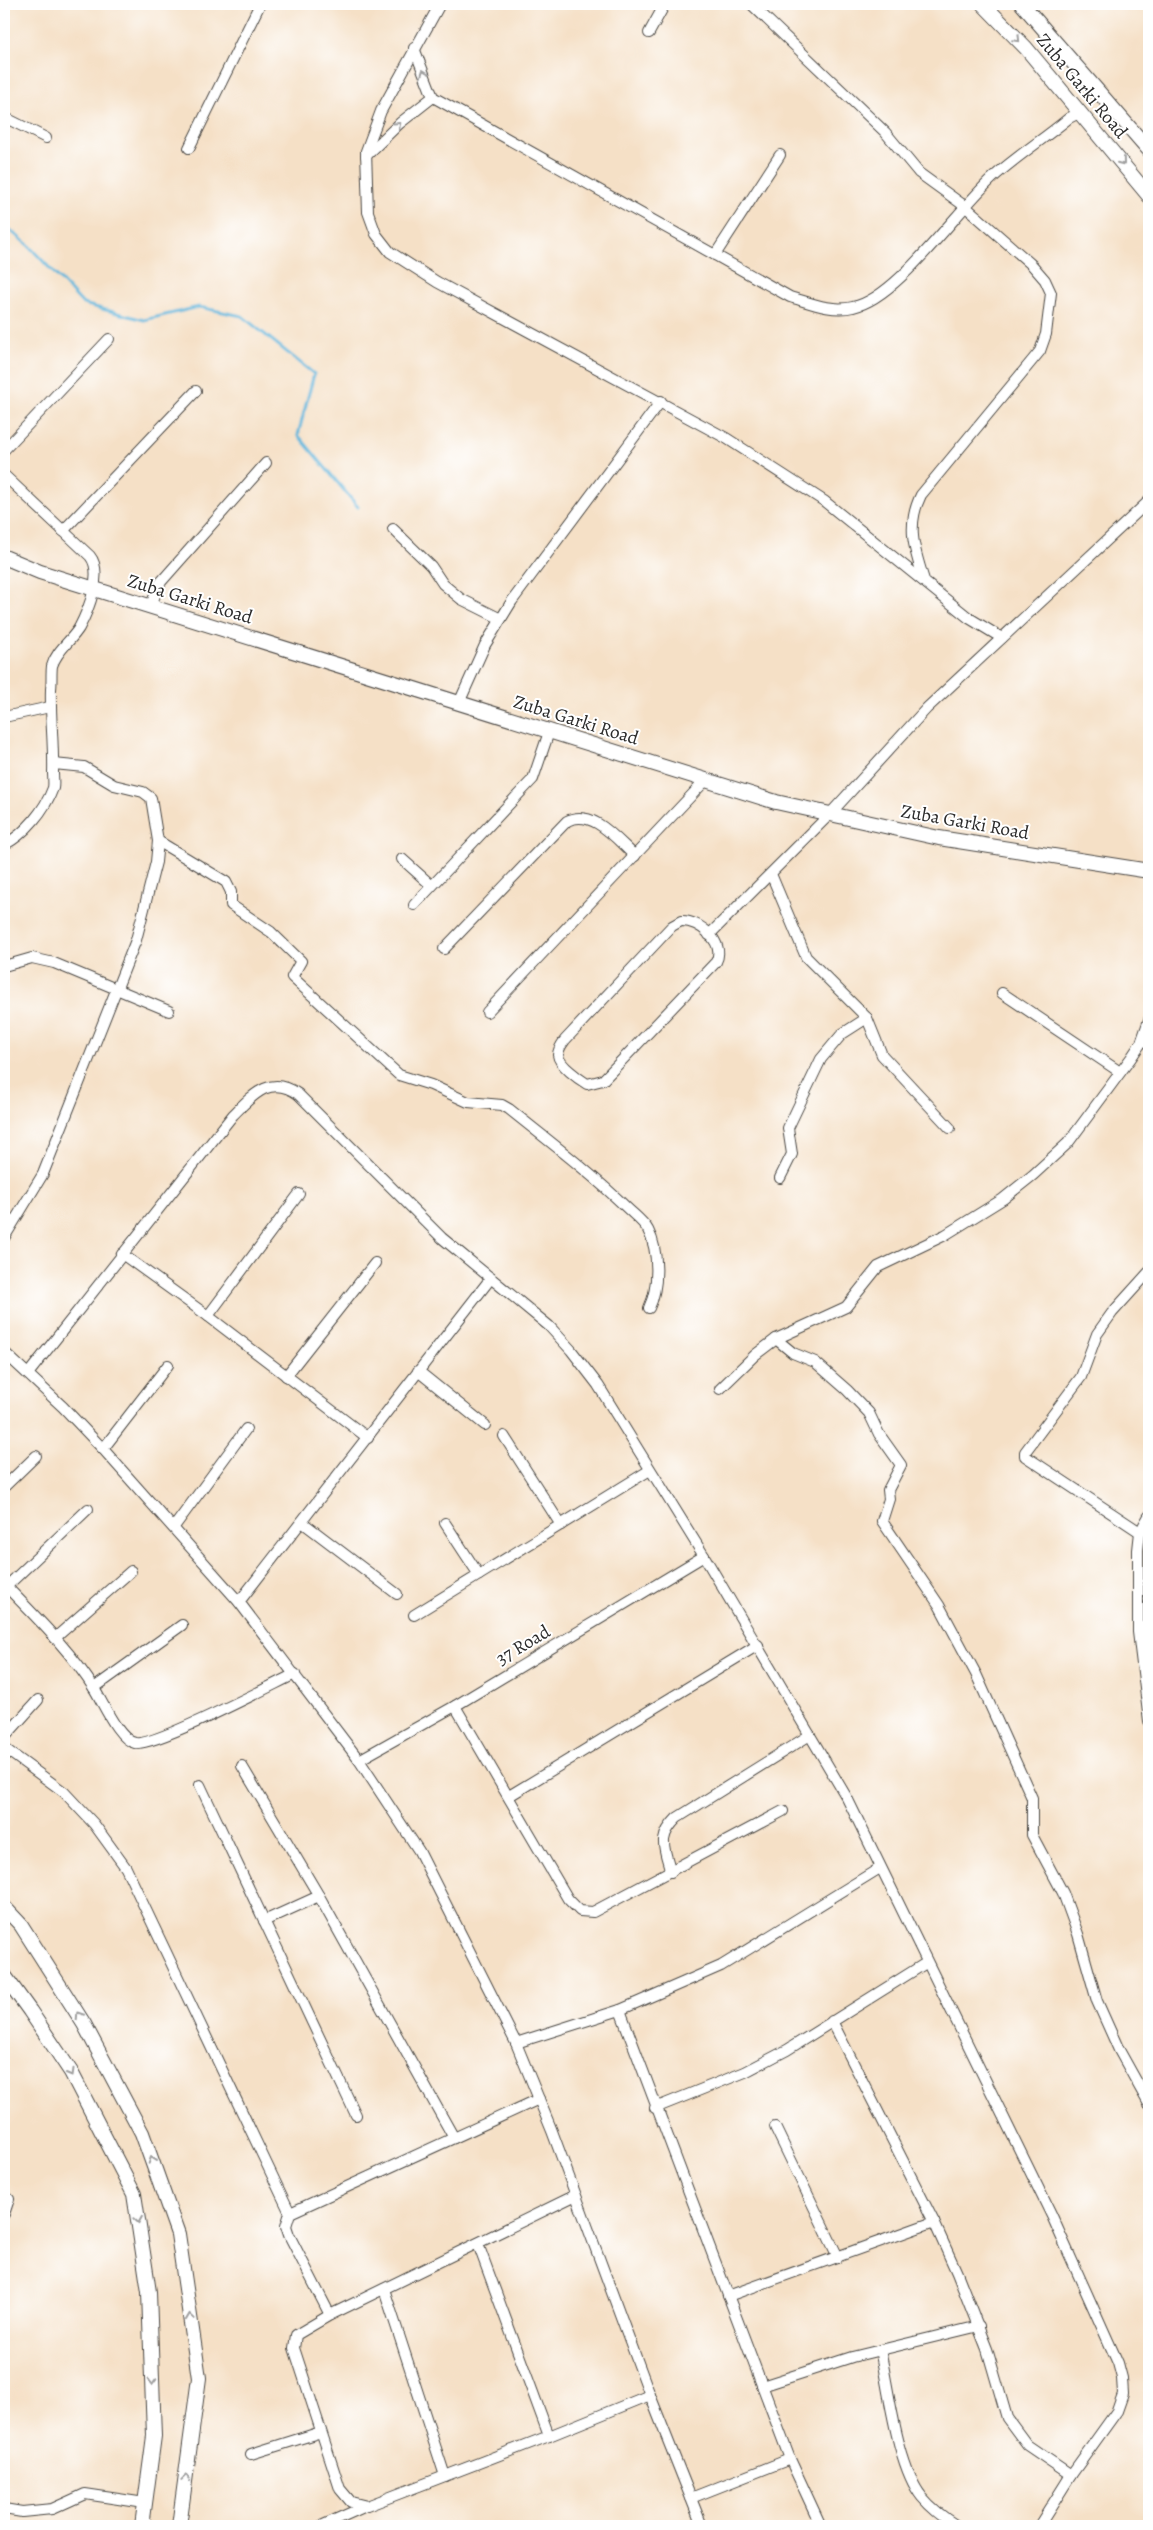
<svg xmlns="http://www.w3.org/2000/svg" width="1153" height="2530" viewBox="0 0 1153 2530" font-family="Alegreya,serif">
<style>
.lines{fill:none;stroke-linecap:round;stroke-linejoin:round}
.stream{stroke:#5cb3d9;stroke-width:3}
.street-casing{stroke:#494642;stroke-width:12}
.secondary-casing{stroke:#494642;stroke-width:16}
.street{stroke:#fff;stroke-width:10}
.secondary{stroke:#fff;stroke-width:14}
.oneway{stroke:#a0a0a0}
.labels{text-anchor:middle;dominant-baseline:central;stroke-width:4;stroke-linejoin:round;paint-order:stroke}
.street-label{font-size:19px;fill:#2b2b2b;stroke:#fff}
</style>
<rect width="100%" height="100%" fill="#fff"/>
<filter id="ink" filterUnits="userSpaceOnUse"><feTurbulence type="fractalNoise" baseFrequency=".02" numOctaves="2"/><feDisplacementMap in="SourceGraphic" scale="10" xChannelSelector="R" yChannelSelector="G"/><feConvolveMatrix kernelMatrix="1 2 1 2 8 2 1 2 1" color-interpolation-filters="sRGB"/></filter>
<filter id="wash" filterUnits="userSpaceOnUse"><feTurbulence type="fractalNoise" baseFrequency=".0096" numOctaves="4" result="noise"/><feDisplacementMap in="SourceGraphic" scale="20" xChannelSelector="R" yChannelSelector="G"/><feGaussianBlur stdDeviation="1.12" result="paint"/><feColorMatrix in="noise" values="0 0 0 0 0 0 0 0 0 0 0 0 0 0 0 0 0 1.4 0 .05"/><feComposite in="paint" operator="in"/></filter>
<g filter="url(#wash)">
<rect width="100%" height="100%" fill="#f5e0c6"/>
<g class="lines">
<polyline class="stream" points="4,225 28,245 83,304 144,320 199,307 242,316 314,374 298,435 358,507"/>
</g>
</g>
<g filter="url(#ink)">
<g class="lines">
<defs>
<g id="street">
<polyline points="440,4 381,111 366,151 368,212 376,234 390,252 437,282 726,438 824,501 969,618 1002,638"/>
<path d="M 751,4 L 885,132 L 919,173 L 966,207 L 1032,265 L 1045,280 L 1051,293 L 1046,334 L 1040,351 L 921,495 C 906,525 914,549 924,580"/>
<polyline points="649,33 665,4"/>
<path d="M 414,48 L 433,97 L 790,297 C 811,303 831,312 853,307 C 899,298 959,206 997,174 C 1020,154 1045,138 1069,118 L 1081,112"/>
<polyline points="4,117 46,138"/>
<polyline points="189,148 260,4"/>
<polyline points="366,156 400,123 433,97"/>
<polyline points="715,255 780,155"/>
<polyline points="4,450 109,339"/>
<path d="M 4,475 L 90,556 C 104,573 88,611 79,628 C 71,641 56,651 52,666 C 51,673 52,682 51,689 C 50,717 54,745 53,773 C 53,777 54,784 53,788 C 45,810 25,834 4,845"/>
<polyline points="393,529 431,566 443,584 461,599 501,619"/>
<polyline points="63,531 196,391"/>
<polyline points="151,605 160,583 266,463"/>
<polyline points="459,703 485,645 512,601 661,401"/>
<polyline points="4,717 50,707"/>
<path d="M 158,841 L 226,882 L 231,892 L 231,905 L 271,932 L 301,961 L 292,977 L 399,1075 L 431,1085 L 468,1102 L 502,1105 L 509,1109 C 549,1141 590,1172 627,1208 C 633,1214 644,1222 648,1230 C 659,1251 659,1287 649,1308"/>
<polyline points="402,859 431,885"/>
<polyline points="771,874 806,957 867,1018 882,1055 950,1128"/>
<polyline points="414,905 533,779 549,732"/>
<path d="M 681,921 C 700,920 726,943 716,962 L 603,1080 L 587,1084 C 579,1079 559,1065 558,1055 C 558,1049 562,1044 565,1040 L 672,926 Z"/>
<polyline points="709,935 829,815 927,708 1149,501"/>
<path d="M 444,949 L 567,821 C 593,808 617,840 635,856"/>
<polyline points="4,966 32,958 54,963 169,1011"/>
<polyline points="1002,993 1120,1072"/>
<polyline points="487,1012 706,780"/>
<polyline points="1149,1020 1141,1043 1131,1058 1068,1143 1033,1175 1003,1199 945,1235 878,1267 846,1307 776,1339 793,1353 815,1362 847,1390 869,1413 879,1434 901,1465 888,1490 889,1499 882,1521 939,1605 976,1674 1032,1798 1032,1835 1063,1893 1078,1934 1097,2001 1119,2050 1149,2104"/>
<polyline points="780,1178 792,1154 788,1128 821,1059 842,1034 867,1018"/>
<polyline points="4,1238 43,1174 136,940 156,862 158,841 151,798 143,792 114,785 84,767 54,764"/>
<polyline points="122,1254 208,1316 368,1438"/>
<polyline points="208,1316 299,1194"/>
<polyline points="4,1352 63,1407 103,1449 239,1602 359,1760 419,1851 516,2043 552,2131 650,2395 702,2526"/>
<polyline points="418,1371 485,1425"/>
<path d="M 28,1374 L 233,1115 C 252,1096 270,1074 298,1094 L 442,1238 L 549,1326 L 571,1350 L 598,1385 L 704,1556 L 847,1798 L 1052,2216 L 1118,2363 L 1122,2378 L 1123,2394 L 1117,2411 L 1071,2475 L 1039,2526"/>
<polyline points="286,1376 375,1263"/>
<polyline points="720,1389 755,1355 776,1339"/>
<polyline points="504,1436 561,1525"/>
<polyline points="103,1449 168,1365"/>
<polyline points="4,1487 36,1456"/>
<polyline points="1149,1516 1140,1532 1138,1550 1138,1632 1149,1721"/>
<polyline points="302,1522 397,1594"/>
<polyline points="445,1523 479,1575"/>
<polyline points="174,1527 246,1429"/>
<polyline points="1140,1532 1025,1456 1025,1452 1081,1377 1097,1334 1112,1313 1149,1272"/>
<path d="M 4,1584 C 36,1617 71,1651 95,1690 C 104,1705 119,1740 135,1743 C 154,1747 270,1686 295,1674"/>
<polyline points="6,1587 88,1509"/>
<polyline points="239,1602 491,1278"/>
<polyline points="414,1615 650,1470"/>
<polyline points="55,1638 131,1571"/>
<polyline points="94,1688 182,1625"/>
<polyline points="455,1706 568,1899 580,1911 593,1912 783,1811"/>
<polyline points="4,1738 38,1700"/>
<polyline points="4,1748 64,1792 94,1824 126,1868 290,2213 286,2226 289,2235 330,2315"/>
<polyline points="359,1760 455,1706 704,1556"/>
<polyline points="242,1766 319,1896 454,2138"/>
<polyline points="200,1785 356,2115"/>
<polyline points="509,1796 758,1645"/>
<path d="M 671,1872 C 664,1847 657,1838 677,1818 L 810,1735"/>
<polyline points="264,1921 319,1896"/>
<polyline points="620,2010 790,2459 821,2526"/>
<polyline points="832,2021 934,2222 957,2273 987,2349 1007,2418 1027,2445 1071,2475"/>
<polyline points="516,2043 620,2010 721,1966 880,1868"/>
<polyline points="655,2108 745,2072 787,2050 926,1963"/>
<polyline points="775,2127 838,2257"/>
<polyline points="574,2196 330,2315 296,2335 294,2348 340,2489 351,2502 367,2506 549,2436 650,2395"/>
<polyline points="290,2213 539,2099"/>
<polyline points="4,2214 9,2199"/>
<polyline points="478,2244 549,2436"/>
<polyline points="384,2289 445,2476"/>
<polyline points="728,2296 934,2222"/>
<path d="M 880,2350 C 889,2390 897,2466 922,2497 C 932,2509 944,2518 957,2526"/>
<polyline points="762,2386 852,2357 979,2326"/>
<polyline points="251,2454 321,2432"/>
<polyline points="691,2498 790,2459"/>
<polyline points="4,2509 22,2512 52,2509 85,2494 145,2503"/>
<polyline points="321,2526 366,2506"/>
</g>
<g id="secondary">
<polyline points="983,4 1026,48 1149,196"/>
<polyline points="1022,4 1149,150"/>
<polyline points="4,557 40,572 776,802 939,838 1149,871"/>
<polyline points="4,1907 21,1925 84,2024 142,2133 178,2234 199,2378 179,2526"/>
<polyline points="4,1975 30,2011 71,2072 134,2194 149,2292 154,2436 142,2526"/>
</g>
</defs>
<use href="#street" class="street-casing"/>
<use href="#secondary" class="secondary-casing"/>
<use href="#street" class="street"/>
<use href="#secondary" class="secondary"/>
</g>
<defs><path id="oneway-chevron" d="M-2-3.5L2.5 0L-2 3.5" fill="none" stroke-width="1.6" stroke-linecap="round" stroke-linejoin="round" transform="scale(1.25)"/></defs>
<g class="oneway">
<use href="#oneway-chevron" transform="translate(1017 39) rotate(46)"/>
<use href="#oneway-chevron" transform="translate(424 73) rotate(-111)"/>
<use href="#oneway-chevron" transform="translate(398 125) rotate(-42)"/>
<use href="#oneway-chevron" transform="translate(1122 162) rotate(51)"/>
<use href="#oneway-chevron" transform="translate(79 2015) rotate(-123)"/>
<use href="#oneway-chevron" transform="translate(71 2073) rotate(60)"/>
<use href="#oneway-chevron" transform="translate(152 2160) rotate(-109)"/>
<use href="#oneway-chevron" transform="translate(138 2220) rotate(81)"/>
<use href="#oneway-chevron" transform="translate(190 2317) rotate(-98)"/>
<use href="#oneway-chevron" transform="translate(152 2382) rotate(88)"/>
<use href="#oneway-chevron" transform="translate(186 2478) rotate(-82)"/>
</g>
</g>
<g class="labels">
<g class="street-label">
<text transform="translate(1082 86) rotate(50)">Zuba Garki Road</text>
<text transform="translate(190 599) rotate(17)">Zuba Garki Road</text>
<text transform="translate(576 720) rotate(17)">Zuba Garki Road</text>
<text transform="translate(965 822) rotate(10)">Zuba Garki Road</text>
<text transform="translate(523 1645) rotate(-31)">37 Road</text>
</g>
</g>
<rect width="1153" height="2530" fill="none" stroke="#fff" stroke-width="20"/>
</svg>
